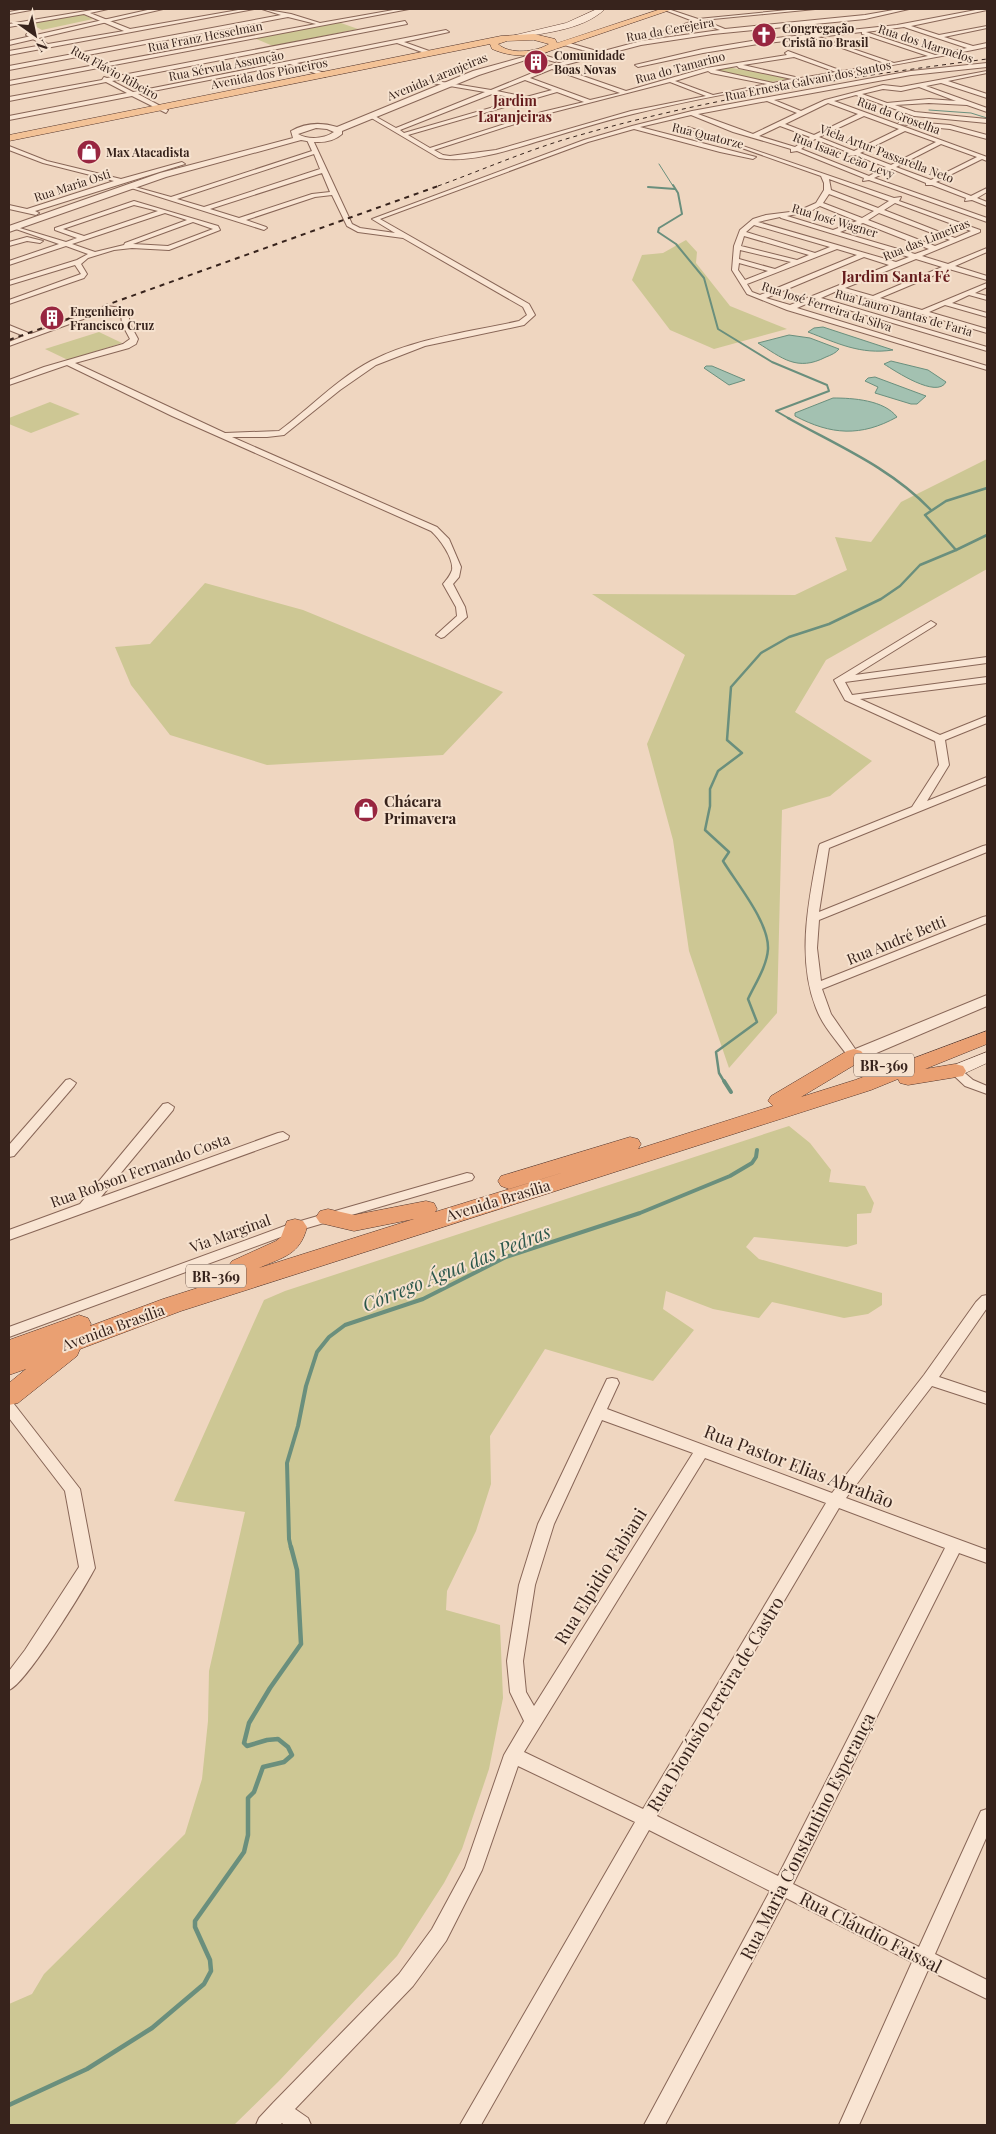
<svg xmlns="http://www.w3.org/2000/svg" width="996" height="2134" viewBox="0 0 996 2134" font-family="'Playfair Display',serif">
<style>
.green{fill:#cdc794}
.water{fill:#a3c1b1;stroke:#6a8f7d}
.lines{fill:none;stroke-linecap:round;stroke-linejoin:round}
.stream-far4{stroke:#6a8f7d;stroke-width:1}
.stream-far3{stroke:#6a8f7d;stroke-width:2}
.stream-far2{stroke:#6a8f7d;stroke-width:2.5}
.stream-far1{stroke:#6a8f7d;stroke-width:4}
.stream{stroke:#6a8f7d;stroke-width:4.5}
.minor-casing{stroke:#886657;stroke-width:2}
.tertiary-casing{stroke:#886657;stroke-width:2}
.secondary-casing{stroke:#6a483b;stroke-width:1}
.primary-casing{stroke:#55362c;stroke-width:1}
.trunk-casing{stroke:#55362c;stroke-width:1}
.minor{fill:#f9e5d3;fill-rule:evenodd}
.tertiary{fill:#f9e5d3;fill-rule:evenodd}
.secondary{fill:#f9e5d3;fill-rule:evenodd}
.primary{fill:#f3c296;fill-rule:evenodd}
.trunk{fill:#eaa072;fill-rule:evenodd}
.rail-far1{stroke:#37231c;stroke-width:1;stroke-dasharray:4 4;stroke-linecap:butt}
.rail{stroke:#37231c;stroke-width:2;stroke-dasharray:5 5;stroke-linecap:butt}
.labels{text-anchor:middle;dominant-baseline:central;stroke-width:4;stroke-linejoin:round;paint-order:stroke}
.far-poi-label{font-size:12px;font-weight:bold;fill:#37231c;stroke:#f6e2cf;text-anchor:start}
.far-street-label{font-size:12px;fill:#37231c;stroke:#f6e2cf}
.far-neighbourhood-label{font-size:14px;font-weight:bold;fill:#651b1c;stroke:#f6e2cf}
.shield{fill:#f6e2cf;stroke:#705c52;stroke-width:1}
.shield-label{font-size:14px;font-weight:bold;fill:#37231c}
.far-quarter-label{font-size:15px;font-weight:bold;fill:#651b1c;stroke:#f6e2cf}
.poi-label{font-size:15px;font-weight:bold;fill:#37231c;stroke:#f6e2cf;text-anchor:start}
.street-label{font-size:15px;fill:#37231c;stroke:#f6e2cf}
.near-street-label{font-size:18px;fill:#37231c;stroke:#f6e2cf}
.near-water-label{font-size:19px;font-style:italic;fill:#2b574b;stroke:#f6e2cf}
</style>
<rect width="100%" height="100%" fill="#efd6c0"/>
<g class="green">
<polygon points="82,14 93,19 42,30 29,23"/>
<polygon points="333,23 341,23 358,29 273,46 254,38"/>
<polygon points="727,67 787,78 788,79 771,82 713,71 713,69"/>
<polygon points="686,240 697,252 696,263 730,306 787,329 714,349 670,330 632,280 642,255 663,253"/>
<polygon points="99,332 122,343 68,360 45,349"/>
<polygon points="50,402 80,414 31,433 9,424 9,418"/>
<polygon points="987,459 987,569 826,660 795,712 872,761 830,796 782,810 777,1013 729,1068 689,951 673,840 647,744 685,655 592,594 795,595 847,570 835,537 871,542 901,502"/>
<polygon points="205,583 303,610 503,692 443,755 267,765 170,735 131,685 115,647 150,644"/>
<polygon points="789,1126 810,1143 831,1170 829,1182 865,1186 874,1203 871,1213 857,1214 857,1244 847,1247 754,1237 746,1247 759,1259 882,1293 882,1305 868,1314 844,1318 772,1302 759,1318 713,1309 666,1291 663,1309 694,1330 653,1381 545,1349 490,1436 491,1484 476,1531 447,1591 446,1610 500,1625 503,1698 489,1769 462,1849 444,1883 397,1956 279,2081 234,2125 9,2125 9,2004 32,1994 44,1974 185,1834 202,1779 208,1721 209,1671 245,1512 174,1501 264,1300 285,1291"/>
</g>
<g class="water">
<path d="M 823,327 L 893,350 C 860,355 837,343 808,332 L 814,328 Z"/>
<path d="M 789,335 L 810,338 L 839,349 C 836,353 831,355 826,357 C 797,372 782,358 758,343 Z"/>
<path d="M 891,361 L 928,370 L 946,382 C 937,399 895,371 884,364 Z"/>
<polygon points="706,366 712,366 745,380 729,385 704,368"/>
<polygon points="875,377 926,396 917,404 911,404 875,393 878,387 865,381 868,378"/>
<path d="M 833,398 C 853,398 884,400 897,417 C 861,437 831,435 795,416 L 795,413 Z"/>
</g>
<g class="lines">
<g class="stream-far4">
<polyline points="929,110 971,113 987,118"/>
<polyline points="659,164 673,186"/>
</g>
<g class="stream-far3">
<polyline points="673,185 678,193 682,214 659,228 658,232 676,244 704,278 718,329 772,362 827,385 829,391 776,411 790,419"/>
<polyline points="648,187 675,189"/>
</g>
<g class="stream-far2">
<path d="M 788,418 C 840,447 889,467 931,510"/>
<polyline points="956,550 987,535"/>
<path d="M 725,1083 L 719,1073 L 716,1052 L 757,1022 L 748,999 C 755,984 767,966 768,949 C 769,922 737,884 723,861 L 729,852 L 705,830 L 710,806 L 710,789 L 718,771 L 742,753 L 727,740 L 731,687 L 761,653 L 789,637 L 829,624 L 881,599 L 900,586 L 920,565 L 956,550 L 925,515 L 946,501 L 987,488"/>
</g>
<g class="stream-far1">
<polyline points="724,1081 731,1092"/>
<polyline points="291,1548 289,1539 287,1463 298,1426 306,1386 317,1352 329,1337 345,1325 423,1299 506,1257 640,1213 730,1176 752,1163 756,1157 757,1150"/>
</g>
<polyline class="stream" points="9,2105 87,2069 152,2028 204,1984 211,1971 210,1960 195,1927 195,1921 244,1852 248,1835 248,1798 254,1792 263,1767 284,1762 292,1755 288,1747 278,1739 267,1740 247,1746 244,1743 249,1723 270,1688 301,1644 297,1570 291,1547"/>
<defs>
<g id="minor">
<polygon points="25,9 36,9 9,14 9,12"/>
<polygon points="98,9 108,9 90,13 130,29 244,9 254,9 9,55 9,51 43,45 26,35 28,32 48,44 124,31 84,14 9,27 9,24"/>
<polygon points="262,9 291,14 320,23 399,9 409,9 9,85 9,81 316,24 288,17 9,70 9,66 281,15"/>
<path d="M 662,9 L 668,9 L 698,19 L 798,9 L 815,9 L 703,20 L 725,29 L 865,15 L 899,9 L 909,9 L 865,19 L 713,34 L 641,45 L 557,67 L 626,91 L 706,68 L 787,55 L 785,53 L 788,51 L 842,71 L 887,64 L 814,38 L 758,44 L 703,53 L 638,67 L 635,65 L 703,49 L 758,40 L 897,25 L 981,9 L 987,9 L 987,10 L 911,26 L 939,35 L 987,26 L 987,28 L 944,37 L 973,46 L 987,43 L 987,47 C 870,72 750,85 633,114 C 604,121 575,130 546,139 C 515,148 471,164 439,158 L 368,116 L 373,115 L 396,128 L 485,92 L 432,83 L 430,80 L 491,90 L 549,66 L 593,53 L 564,45 L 566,42 L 600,52 L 641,41 L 720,30 L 698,22 L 657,36 L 657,34 L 693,21 ZM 904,27 L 967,48 L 935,55 L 866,32 ZM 862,32 L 862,34 L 928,56 L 894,63 L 818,37 ZM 794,57 L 836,72 L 795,79 L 795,77 L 743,65 ZM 737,66 L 739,68 L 792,79 L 773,83 L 715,70 ZM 552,69 L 620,93 L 590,100 L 530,78 ZM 708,71 L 711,73 L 767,84 L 713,95 L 675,81 ZM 525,80 L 552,90 L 526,97 L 497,91 ZM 670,82 L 706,96 L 631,111 L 496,150 L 450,156 L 443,155 L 434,150 L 546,114 ZM 557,92 L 584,102 L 542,112 L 430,148 L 408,135 ZM 492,94 L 521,99 L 404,133 L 400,130 Z"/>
<polygon points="405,21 407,24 112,81 133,92 446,30 449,32 404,42 432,52 430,55 397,43 297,63 327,74 325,77 290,64 138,94 168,110 166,113 132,96 9,120 9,116 127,93 106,82 9,101 9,97 102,80 104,77 107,78"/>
<polygon points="536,53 557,59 558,60 555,62 534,56"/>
<path d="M 987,63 L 987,67 L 911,75 L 774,100 L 801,111 L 825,100 L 883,85 L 901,87 L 987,71 L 987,73 L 948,81 L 987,94 L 987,98 L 941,83 L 926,86 L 987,108 L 987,112 L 967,105 L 929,103 L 895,105 L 915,112 L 987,119 L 987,123 L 914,116 L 856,95 L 834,101 L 987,157 L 987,161 L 982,159 L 936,182 L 971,196 L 987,188 L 987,192 L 977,198 L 987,202 L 987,206 L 972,200 L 965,201 L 966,198 L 932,185 L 926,185 L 926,183 L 892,169 L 874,178 L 987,218 L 987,222 L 869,180 L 863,181 L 864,178 L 797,151 L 791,152 L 791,149 L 733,132 L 691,115 L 640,127 L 756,157 L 753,159 L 720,152 L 634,129 L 588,142 L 380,219 L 529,304 L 535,315 L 524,325 L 425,346 L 376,365 L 340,390 L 284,435 L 267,437 L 232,437 L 437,527 L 449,539 L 461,567 L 459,577 L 453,584 L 465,607 L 467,617 L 444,637 L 441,638 L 436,635 L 457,616 L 456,607 L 443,584 C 447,579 450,576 452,570 C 454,558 439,538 431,531 L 172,416 L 67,365 L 9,385 L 9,380 L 44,367 L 123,344 L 130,339 L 122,324 L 121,314 L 108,310 L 9,346 L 9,342 L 24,336 L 9,330 L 9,325 L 31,334 L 107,306 L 121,308 L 128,313 L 130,324 L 138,339 L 136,344 L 129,348 L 75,363 L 225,433 L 279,431 C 309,409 337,379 371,361 C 415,338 470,332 519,321 L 527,315 L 523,307 L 403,238 L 358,232 L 347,226 L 332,195 L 315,197 L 246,220 L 266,227 L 267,228 L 264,230 L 128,187 L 128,185 L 171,197 L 312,151 L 307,140 L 310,138 L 313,140 L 352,224 L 360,228 L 395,233 L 372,219 L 584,140 L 632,126 L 692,111 L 911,71 ZM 919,87 L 956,101 L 929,99 L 887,103 L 862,94 L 883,89 L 901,91 ZM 767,101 L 797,113 L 753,134 L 698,114 ZM 828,103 L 858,114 L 814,135 L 785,124 ZM 864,116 L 899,129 L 854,151 L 819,137 ZM 780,126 L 810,137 L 795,147 L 759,136 ZM 905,131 L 936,142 L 891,165 L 860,153 ZM 815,139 L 850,153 L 848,156 L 855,155 L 886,167 L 869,176 L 801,149 ZM 941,144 L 977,157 L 931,180 L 896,167 ZM 314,154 L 320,169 L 204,207 L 177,199 ZM 322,173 L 330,192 L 312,194 L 239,218 L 210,209 Z"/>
<polygon points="900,121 950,125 987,135 987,139 950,129 898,124"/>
<path d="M 688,127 L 894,198 L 901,197 L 899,201 L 980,230 L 980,232 L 922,256 L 948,264 L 987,248 L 987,252 L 955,266 L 987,276 L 987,280 L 949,269 L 880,298 L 922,310 L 987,283 L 987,287 L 975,293 L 987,296 L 987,300 L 969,295 L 952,303 L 987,313 L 987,317 L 945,305 L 929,312 L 987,329 L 987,333 L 839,290 L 821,298 L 987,347 L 987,351 L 815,300 L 797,308 L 987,366 L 987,370 L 787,310 L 747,294 L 732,270 L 734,246 L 740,230 L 753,219 L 766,215 L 798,211 L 816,203 L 824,190 L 824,183 L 821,176 L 688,129 ZM 829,179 L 889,201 L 878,208 L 831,190 ZM 829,194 L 874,211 L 862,218 L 823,203 ZM 895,203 L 971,231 L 955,238 L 884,210 ZM 820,206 L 857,221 L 833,230 L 787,216 L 811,211 ZM 879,213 L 950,240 L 935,246 L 868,220 ZM 780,217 L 781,218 L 909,257 L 896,262 L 758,222 ZM 863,223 L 929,249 L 915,254 L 840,232 ZM 754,225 L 830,247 L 815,253 L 746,232 ZM 744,236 L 809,255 L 797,260 L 741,246 ZM 837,249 L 857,255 L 760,295 L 752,292 L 747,284 ZM 740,250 L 791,262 L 775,269 L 739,259 ZM 864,257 L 889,265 L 790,305 L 766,298 ZM 916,259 L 942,267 L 873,296 L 845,288 ZM 739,263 L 768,271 L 745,280 L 738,270 Z"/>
<polygon points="9,146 47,161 121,179 182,162 185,164 35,211 39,213 36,215 9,209 9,205 27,209 114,181 43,163 9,150"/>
<path d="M 134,201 L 218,226 L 220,230 L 169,250 L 132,248 L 114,250 L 88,258 L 81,264 L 87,274 L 84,278 L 9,304 L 9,300 L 81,274 L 75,265 L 9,285 L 9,281 L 77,260 L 88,254 L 66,246 L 9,265 L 9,261 L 59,244 L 13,228 L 13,226 L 66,242 L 77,238 L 55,230 L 55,228 ZM 134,205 L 158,211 L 84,236 L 63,229 ZM 165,213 L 187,220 L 125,243 L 124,245 L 95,252 L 72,244 ZM 193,222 L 213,229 L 168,246 L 133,244 Z"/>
<polygon points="27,237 43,241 40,243 27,241 9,246 9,242"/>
<path d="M 931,621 L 936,624 L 934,626 L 855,675 L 987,657 L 987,663 L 845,682 L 852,695 L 987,677 L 987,683 L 860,699 L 940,735 L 987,716 L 987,723 L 945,740 L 949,765 L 927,801 L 987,777 L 987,784 L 829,848 L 819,912 L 983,846 L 987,845 L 987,852 L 819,920 L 817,948 L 821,981 L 983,917 L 987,916 L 987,923 L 822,989 L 831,1014 L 860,1056 L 854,1060 L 850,1059 C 838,1042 823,1027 816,1008 C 796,957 809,899 819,846 L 820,844 L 912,807 L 939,765 L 935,741 L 845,700 L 834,680 Z"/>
<polygon points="955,1067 959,1068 973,1080 987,1086 987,1094 965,1086 949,1071"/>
<polygon points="70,1079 76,1083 74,1086 14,1156 9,1157 9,1145 66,1080"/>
<polygon points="168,1103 174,1107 173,1110 101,1197 278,1133 283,1132 289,1136 288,1139 9,1240 9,1230 80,1204 163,1104"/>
<polygon points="467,1173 472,1174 474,1177 472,1180 300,1230 9,1337 9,1327 290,1224"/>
<path d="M 987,1295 L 987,1308 L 939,1377 L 987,1393 L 987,1404 L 932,1386 L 846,1498 L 987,1550 L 987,1563 L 959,1553 L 793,1884 L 919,1947 L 981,1811 L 987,1809 L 987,1836 L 935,1954 L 987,1980 L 987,1999 L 928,1970 L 859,2125 L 839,2125 L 912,1962 L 786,1898 L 665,2125 L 644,2125 L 770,1891 L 649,1830 L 481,2125 L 460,2125 L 635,1822 L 518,1766 L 482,1870 L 446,1941 L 413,1986 L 295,2109 L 308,2118 L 311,2125 L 284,2125 L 282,2123 L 280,2125 L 256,2125 L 259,2118 L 273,2103 L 399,1974 L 432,1929 L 465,1868 L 504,1755 L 524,1721 L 510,1692 L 507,1661 L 519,1585 L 538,1524 L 607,1379 L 612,1378 L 617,1379 L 619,1383 L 607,1409 L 832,1493 L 924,1375 L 976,1302 L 982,1296 ZM 602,1420 L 693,1453 L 534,1706 L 526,1692 L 523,1661 L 535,1585 L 554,1524 ZM 705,1458 L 826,1503 L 643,1809 L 524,1752 ZM 839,1508 L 945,1548 L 778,1876 L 657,1816 Z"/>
<path d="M 9,1402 L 14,1404 L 80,1489 L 95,1568 C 84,1589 26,1684 9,1690 L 9,1671 L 25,1650 L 79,1567 L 65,1491 L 9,1418 Z"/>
</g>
<g id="tertiary">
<polygon points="152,9 163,9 9,45 9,41"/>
<path d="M 548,47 L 551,49 L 550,50 L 538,56 L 479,75 L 342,131 L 342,134 C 331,144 315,143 301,140 L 166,177 L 9,232 L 9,226 L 160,173 L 293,138 L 291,131 C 305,123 321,122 337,127 L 473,71 L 534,54 ZM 316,128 L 327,129 L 334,132 C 324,139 308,140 298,134 Z"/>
<polygon points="987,995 987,1006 860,1060 848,1060 846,1056 848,1052"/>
</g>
<g id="secondary">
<path d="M 597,9 L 605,9 C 581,32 538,33 507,40 L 503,38 L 566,23 Z"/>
<polygon points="987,1052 987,1063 961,1075 955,1077 949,1075 946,1071 949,1067"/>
</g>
<path id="primary" d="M 661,9 L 673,9 L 541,54 C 524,57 508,56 492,49 L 490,44 L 9,141 L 9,135 L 501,36 L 534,34 L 555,39 L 557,43 ZM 534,40 L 549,44 C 536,52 510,55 498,44 L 507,41 Z"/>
<path id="trunk" d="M 987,1031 L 987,1044 L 925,1069 L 955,1064 L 963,1066 L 966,1071 L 963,1076 L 908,1085 L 900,1083 L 898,1079 L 871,1090 L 181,1311 L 80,1349 L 77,1356 L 18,1403 L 9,1405 L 9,1383 L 26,1369 L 9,1375 L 9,1340 L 79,1315 L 88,1318 L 91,1324 L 90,1326 L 163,1299 L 238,1275 L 232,1273 L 228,1267 L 232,1261 L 276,1241 L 281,1237 L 287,1221 L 295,1219 L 303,1221 L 307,1227 C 300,1255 283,1257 259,1268 L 414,1219 L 354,1231 L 320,1223 L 316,1217 L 320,1211 L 328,1209 L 354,1215 L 426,1201 L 434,1203 L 437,1209 L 435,1212 L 571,1170 L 509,1189 L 501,1186 L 498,1181 L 501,1176 L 630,1137 L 638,1139 L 641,1144 L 638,1149 L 773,1106 L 768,1101 L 771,1096 L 847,1051 L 854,1049 L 861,1051 L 865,1056 L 861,1061 L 801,1097 L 855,1080 Z"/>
</defs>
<use href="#minor" class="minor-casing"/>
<use href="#tertiary" class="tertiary-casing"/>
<use href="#secondary" class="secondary-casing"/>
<use href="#primary" class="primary-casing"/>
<use href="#trunk" class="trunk-casing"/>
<use href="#minor" class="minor"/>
<use href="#tertiary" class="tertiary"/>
<use href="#secondary" class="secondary"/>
<use href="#primary" class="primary"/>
<use href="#trunk" class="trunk"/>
<path class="rail-far1" d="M 438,186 C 485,169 532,148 580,135 C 713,97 850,77 987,59"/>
<polyline class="rail" points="9,340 441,185"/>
</g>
<defs>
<symbol id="church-disc" viewBox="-11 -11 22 22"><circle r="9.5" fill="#982640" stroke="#f6e2cf"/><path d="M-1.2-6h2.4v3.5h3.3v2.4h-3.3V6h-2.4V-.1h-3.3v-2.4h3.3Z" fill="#fff"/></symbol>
<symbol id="building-disc" viewBox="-11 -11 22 22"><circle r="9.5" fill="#982640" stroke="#f6e2cf"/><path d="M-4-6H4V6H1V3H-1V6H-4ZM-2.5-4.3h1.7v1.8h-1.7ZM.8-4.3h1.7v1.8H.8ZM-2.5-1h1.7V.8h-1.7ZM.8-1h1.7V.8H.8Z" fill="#fff"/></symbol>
<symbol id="shop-disc" viewBox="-11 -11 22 22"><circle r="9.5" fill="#982640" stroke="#f6e2cf"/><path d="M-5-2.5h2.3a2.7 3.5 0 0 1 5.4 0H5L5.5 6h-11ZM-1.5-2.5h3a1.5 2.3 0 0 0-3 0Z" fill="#fff"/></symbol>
</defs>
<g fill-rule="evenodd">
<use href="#church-disc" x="750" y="21" width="28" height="28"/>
<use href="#building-disc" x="522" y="48" width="28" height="28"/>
<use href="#shop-disc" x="75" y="138" width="28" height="28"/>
<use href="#building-disc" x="38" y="304" width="28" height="28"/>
<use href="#shop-disc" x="352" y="796" width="28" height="28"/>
</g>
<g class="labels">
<g class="far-poi-label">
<text x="782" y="28">Congregação<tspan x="782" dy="14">Cristã no Brasil</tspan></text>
<text x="554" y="55">Comunidade<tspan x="554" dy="14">Boas Novas</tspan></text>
<text x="106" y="152">Max Atacadista</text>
<text x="70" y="311">Engenheiro<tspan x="70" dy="14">Francisco Cruz</tspan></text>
</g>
<g class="far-street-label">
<text transform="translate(670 29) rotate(-10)">Rua da Cerejeira</text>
<text transform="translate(205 36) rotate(-11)">Rua Franz Hesselman</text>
<text transform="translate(926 43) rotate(18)">Rua dos Marmelos</text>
<text transform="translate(226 65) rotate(-11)">Rua Sérvula Assunção</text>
<text transform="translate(680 67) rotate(-15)">Rua do Tamarino</text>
<text transform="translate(115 72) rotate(29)">Rua Flávio Ribeiro</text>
<text transform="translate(269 73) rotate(-11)">Avenida dos Pioneiros</text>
<text transform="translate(437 76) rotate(-22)">Avenida Laranjeiras</text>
<text transform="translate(808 80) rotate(-11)">Rua Ernesta Galvani dos Santos</text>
<text transform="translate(899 115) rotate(20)">Rua da Groselha</text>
<text transform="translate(708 135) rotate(14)">Rua Quatorze</text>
<text transform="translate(887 153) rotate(21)">Viela Artur Passarella Neto</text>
<text transform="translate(844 155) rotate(21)">Rua Isaac Leão Levy</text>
<text transform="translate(72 185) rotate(-18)">Rua Maria Osti</text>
<text transform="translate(835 220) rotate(17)">Rua José Wagner</text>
<text transform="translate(926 239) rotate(-22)">Rua das Limeiras</text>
<text transform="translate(827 306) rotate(18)">Rua José Ferreira da Silva</text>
<text transform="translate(904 312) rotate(16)">Rua Lauro Dantas de Faria</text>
</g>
<g class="far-neighbourhood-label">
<text x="515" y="100">Jardim<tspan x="515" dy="16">Laranjeiras</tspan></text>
</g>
<g class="shield">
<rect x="854" y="1053.5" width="60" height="23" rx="4"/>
<rect x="186" y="1264.5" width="60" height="23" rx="4"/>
</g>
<g class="shield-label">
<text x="884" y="1065">BR-369</text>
<text x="216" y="1276">BR-369</text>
</g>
<g class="far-quarter-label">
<text x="896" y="276">Jardim Santa Fé</text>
</g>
<g class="poi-label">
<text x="384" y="801">Chácara<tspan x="384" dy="17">Primavera</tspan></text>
</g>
<g class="street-label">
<text transform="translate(896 940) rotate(-22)">Rua André Betti</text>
<text transform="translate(140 1170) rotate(-20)">Rua Robson Fernando Costa</text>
<text transform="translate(498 1200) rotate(-17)">Avenida Brasília</text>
<text transform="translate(230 1233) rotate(-20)">Via Marginal</text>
<text transform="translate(113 1327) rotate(-20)">Avenida Brasília</text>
</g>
<g class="near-street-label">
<text transform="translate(799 1466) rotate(21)">Rua Pastor Elias Abrahão</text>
<text transform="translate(600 1576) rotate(-58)">Rua Elpidio Fabiani</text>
<text transform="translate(715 1704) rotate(-59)">Rua Dionísio Pereira de Castro</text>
<text transform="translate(807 1836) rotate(-63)">Rua Maria Constantino Esperança</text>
<text transform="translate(871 1932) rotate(27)">Rua Cláudio Faissal</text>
</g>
<g class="near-water-label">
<text transform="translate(456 1267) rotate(-22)">Córrego Água das Pedras</text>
</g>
</g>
<rect width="996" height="2134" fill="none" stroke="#37231c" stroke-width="20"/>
<g transform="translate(35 35) rotate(147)" stroke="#f6e2cf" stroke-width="4" paint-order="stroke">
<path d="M0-4L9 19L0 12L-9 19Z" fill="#37231c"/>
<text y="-8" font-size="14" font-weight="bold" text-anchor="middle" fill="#37231c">N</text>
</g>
</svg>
